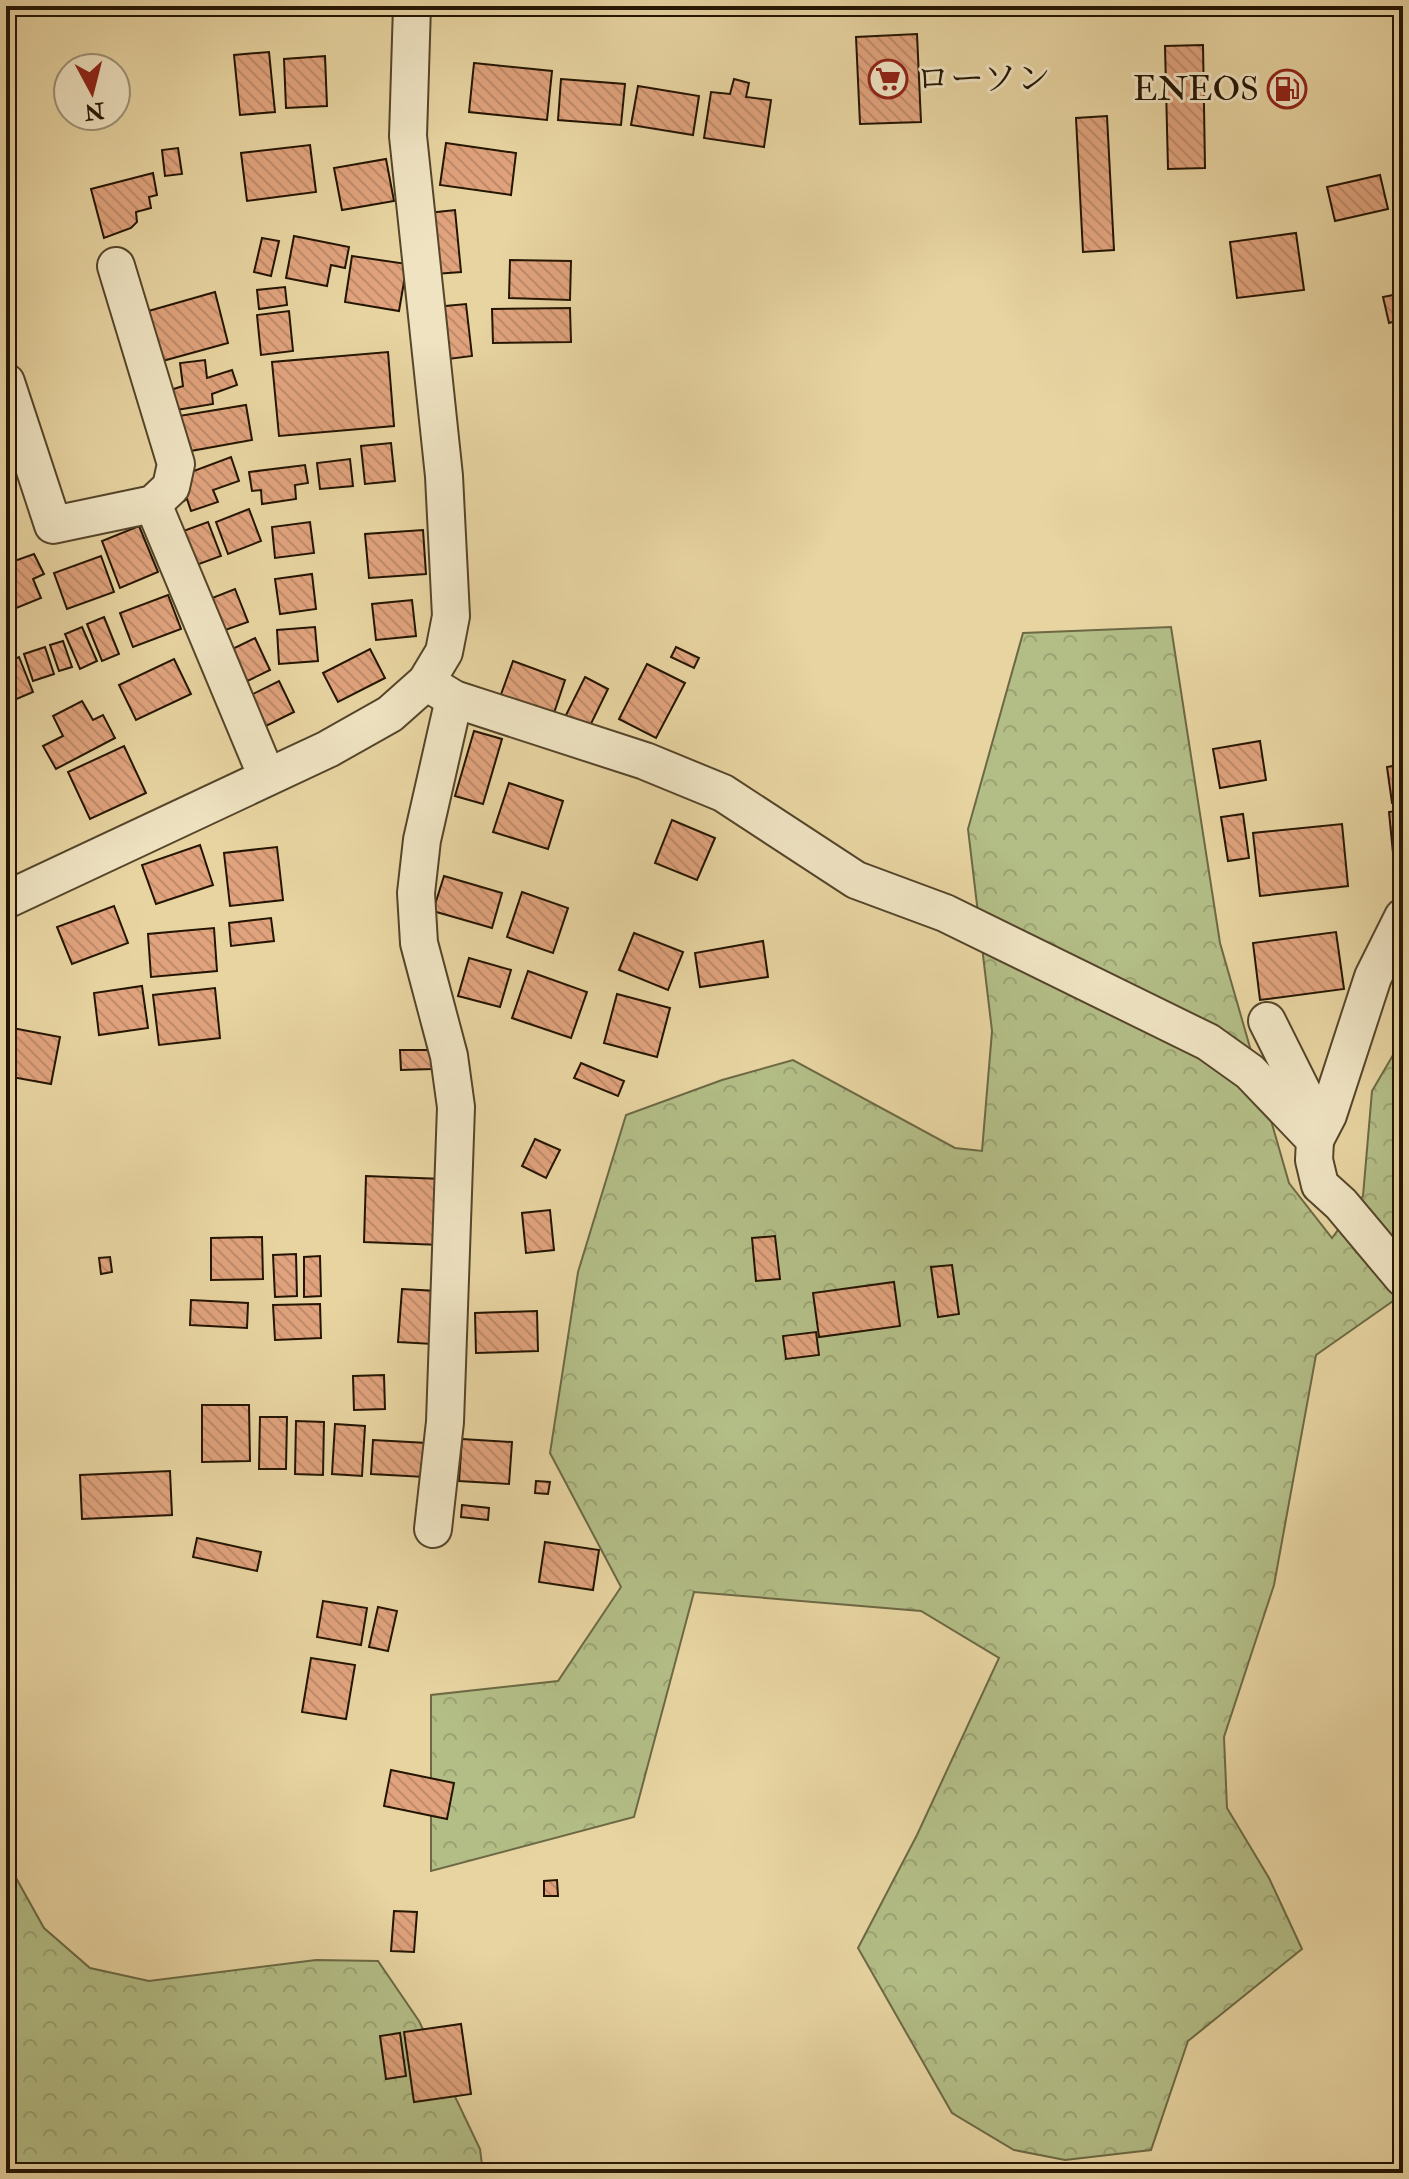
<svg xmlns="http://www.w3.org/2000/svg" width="1409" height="2179" viewBox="0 0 1409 2179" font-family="'IM FELL Double Pica','Noto Serif JP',serif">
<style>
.forest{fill:url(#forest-crowns);stroke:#6c6944;stroke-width:2}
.building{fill:url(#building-back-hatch);stroke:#241502;stroke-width:2}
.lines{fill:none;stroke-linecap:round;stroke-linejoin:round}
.minor-casing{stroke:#55452a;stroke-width:40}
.minor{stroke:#efe3c2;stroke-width:36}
.labels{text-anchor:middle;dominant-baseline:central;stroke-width:6;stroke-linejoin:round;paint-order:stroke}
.poi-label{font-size:34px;fill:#241502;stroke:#efe3c2;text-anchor:start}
</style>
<defs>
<pattern id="forest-crowns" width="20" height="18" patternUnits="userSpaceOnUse" patternTransform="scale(2)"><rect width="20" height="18" fill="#b3bd86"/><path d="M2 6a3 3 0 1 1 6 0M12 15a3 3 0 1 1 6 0" fill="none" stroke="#9aa272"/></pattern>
<pattern id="building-back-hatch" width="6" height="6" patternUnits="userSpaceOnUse" patternTransform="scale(2)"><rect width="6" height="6" fill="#e0a37d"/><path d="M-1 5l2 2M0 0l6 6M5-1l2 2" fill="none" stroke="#c08b6a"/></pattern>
</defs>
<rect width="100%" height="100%" fill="#e7d4a1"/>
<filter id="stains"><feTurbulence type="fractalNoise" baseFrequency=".0025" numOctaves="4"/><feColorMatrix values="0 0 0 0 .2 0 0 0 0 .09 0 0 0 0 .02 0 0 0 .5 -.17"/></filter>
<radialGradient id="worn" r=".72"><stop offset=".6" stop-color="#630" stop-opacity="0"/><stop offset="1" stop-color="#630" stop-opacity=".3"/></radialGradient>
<g class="forest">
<polygon points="1171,627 1220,943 1289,1183 1332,1238 1363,1196 1372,1091 1403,1038 1403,1294 1316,1355 1274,1585 1224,1737 1227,1808 1269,1878 1302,1949 1188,2041 1151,2150 1065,2160 1014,2150 952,2113 858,1948 917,1835 999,1658 921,1611 694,1592 634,1817 431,1871 431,1695 558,1681 621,1587 550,1453 578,1272 626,1115 722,1080 793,1060 955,1148 982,1151 992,1031 968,829 1023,633"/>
<polygon points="6,1860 44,1928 90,1968 149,1981 316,1960 378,1961 419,2021 480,2149 483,2173 6,2173"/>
</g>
<g class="building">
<polygon points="917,34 921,122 860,124 856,37"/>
<polygon points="1203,45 1205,168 1168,169 1165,46"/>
<polygon points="269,52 275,112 240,115 234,55"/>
<polygon points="325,56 327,106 286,108 284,59"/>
<polygon points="474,63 552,71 547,120 469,112"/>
<polygon points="561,79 625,84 621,125 558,120"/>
<polygon points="734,79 749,83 746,97 771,100 764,147 704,138 711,92 730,94"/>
<polygon points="638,86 699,96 693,135 631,125"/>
<polygon points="1107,116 1114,250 1083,252 1076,118"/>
<polygon points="446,143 516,153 511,195 440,185"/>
<polygon points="310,145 316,192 247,201 241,153"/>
<polygon points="178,148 182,174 165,176 162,150"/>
<polygon points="386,159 394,201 342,210 334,168"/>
<polygon points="153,173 157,195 149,197 151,208 136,212 137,222 131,228 104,238 91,189"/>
<polygon points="1380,175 1388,209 1335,221 1327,187"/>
<polygon points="455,210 461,272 435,274 428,213"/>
<polygon points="1296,233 1304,290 1237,298 1230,242"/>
<polygon points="294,236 349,247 345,268 331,265 327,286 286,278"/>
<polygon points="262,238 279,241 271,276 254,272"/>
<polygon points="352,256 407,264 399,311 345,302"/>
<polygon points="510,260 571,261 570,300 509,298"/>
<polygon points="285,287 287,305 259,309 257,290"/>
<polygon points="215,292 228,343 159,362 145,312"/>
<polygon points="1403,293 1403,319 1389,323 1383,297"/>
<polygon points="466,304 472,356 441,360 435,307"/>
<polygon points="570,308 571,342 493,343 492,309"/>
<polygon points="289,311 293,351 261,355 257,315"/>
<polygon points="388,352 394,426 279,436 272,362"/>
<polygon points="205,360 207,378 232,370 237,385 212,394 213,404 164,412 161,393 183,386 180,363"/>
<polygon points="246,405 252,440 185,452 179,416"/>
<polygon points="391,443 395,481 365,484 361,446"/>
<polygon points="231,457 239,481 213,490 218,502 191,511 187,499 184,501 175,478"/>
<polygon points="350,459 353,486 320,489 317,463"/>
<polygon points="305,465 308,483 295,485 296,499 262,504 261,490 252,491 249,472"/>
<polygon points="249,509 261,541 228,554 216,522"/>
<polygon points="208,522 221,556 188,568 175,534"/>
<polygon points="310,522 314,553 275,558 272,527"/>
<polygon points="139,526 158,572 120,588 102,541"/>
<polygon points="423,530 426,574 369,578 365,534"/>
<polygon points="34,554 44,574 33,579 41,598 9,611 6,604 6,564"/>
<polygon points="101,556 114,592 67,609 54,573"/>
<polygon points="312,574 316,609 280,614 275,579"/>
<polygon points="235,589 248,622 214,634 202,602"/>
<polygon points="168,595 181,629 133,647 120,613"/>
<polygon points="412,600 416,636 376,640 372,604"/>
<polygon points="104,617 119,654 102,661 87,624"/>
<polygon points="82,627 97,661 80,669 65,634"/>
<polygon points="315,627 318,661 279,664 277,630"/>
<polygon points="255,638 270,670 237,686 222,654"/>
<polygon points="63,641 72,667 59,671 50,645"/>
<polygon points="45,647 54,674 33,681 24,654"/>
<polygon points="676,647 699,658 694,668 671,657"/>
<polygon points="370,649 385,678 338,702 323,673"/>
<polygon points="19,657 33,692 12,701 6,685 6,663"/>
<polygon points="174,659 191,694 136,720 119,685"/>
<polygon points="513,661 565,680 552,719 499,700"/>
<polygon points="647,664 685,683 656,738 619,719"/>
<polygon points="585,677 608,689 584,738 560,727"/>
<polygon points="279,681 294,712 260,729 245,698"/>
<polygon points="82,701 93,720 103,715 115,738 56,769 43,746 63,736 53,716"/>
<polygon points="474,731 502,739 483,804 455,796"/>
<polygon points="1260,741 1266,780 1220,788 1213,749"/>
<polygon points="124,746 146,793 90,819 68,772"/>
<polygon points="1403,764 1403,802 1392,803 1387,767"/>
<polygon points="509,783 563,801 548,849 493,832"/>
<polygon points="1403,810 1403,863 1394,863 1389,812"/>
<polygon points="1243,814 1249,858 1228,861 1221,817"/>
<polygon points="672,820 715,838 697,880 655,863"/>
<polygon points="1342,824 1348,886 1260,896 1253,833"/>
<polygon points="200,845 213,885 156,904 142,865"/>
<polygon points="277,847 283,900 230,906 224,853"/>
<polygon points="444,876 502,893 492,928 433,911"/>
<polygon points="522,892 568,908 553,953 507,937"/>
<polygon points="114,906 128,943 72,964 57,927"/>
<polygon points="271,918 274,941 231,946 229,923"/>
<polygon points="214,928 217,971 151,977 148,934"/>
<polygon points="1336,932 1344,989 1260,1000 1253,943"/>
<polygon points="634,933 683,952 668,990 619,970"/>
<polygon points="763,941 768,977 700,987 695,953"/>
<polygon points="469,958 511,970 500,1007 458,996"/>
<polygon points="528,971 587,992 571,1038 512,1018"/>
<polygon points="142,986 148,1028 99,1035 94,993"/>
<polygon points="215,988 220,1038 159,1045 153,995"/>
<polygon points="617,994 670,1008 657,1057 604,1043"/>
<polygon points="7,1027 60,1037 51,1084 6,1076"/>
<polygon points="400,1050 431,1050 432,1069 401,1070"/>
<polygon points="581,1063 624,1081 618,1096 574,1078"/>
<polygon points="535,1139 560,1150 546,1178 522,1166"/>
<polygon points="366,1176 443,1179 441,1245 364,1242"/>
<polygon points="550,1210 554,1250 526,1253 522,1213"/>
<polygon points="775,1236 780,1279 756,1281 752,1238"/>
<polygon points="262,1237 263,1279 211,1280 211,1238"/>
<polygon points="296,1254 297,1296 275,1297 273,1255"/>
<polygon points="320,1256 321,1296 304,1297 304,1257"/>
<polygon points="110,1257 112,1272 101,1274 99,1258"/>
<polygon points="952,1265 959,1314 938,1317 931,1267"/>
<polygon points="894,1282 900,1326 819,1337 813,1293"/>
<polygon points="402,1289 437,1291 433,1344 398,1342"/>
<polygon points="191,1300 248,1303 247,1328 190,1325"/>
<polygon points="320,1304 321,1338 275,1340 273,1305"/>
<polygon points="537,1311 538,1351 476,1353 475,1313"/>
<polygon points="816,1332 819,1355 786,1359 783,1336"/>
<polygon points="384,1375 385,1409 354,1410 353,1376"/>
<polygon points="202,1405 249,1405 250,1461 202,1462"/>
<polygon points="260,1417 287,1417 286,1469 259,1469"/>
<polygon points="296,1421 324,1422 323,1475 295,1474"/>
<polygon points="335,1424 365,1426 362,1476 332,1474"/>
<polygon points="462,1439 512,1442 509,1484 459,1481"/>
<polygon points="373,1440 427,1443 425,1477 371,1474"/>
<polygon points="170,1471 172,1515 82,1519 80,1475"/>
<polygon points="536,1481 550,1482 548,1494 535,1493"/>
<polygon points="462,1505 489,1508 488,1520 461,1517"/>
<polygon points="197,1538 261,1552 257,1571 193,1557"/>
<polygon points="545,1542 599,1550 593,1590 539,1582"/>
<polygon points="323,1601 367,1608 361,1645 317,1637"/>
<polygon points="378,1607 397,1611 388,1651 369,1647"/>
<polygon points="311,1658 355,1665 346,1719 302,1712"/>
<polygon points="391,1770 454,1783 447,1819 384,1806"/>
<polygon points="557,1880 558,1896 544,1896 544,1881"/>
<polygon points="394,1911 417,1912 414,1952 391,1951"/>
<polygon points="461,2024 471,2094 414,2102 404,2032"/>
<polygon points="400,2033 406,2076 386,2079 380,2036"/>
</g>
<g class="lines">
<defs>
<g id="minor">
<polyline points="6,382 53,525 153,504 171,487 176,464 116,266"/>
<polyline points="153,504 267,777"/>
<polyline points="426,682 454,699 645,761 723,793 856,880 945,913 1208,1042 1250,1072 1315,1140 1314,1160 1320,1185 1341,1204 1403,1278"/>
<polyline points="6,900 328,749 390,714 426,682 444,652 451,616 444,476 408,136 412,6"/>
<polyline points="1267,1021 1310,1107 1314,1131"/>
<polyline points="1315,1140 1328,1115 1373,977 1403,917"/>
<polyline points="433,1529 445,1422 456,1107 449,1056 419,943 416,893 422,840 454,699"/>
</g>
</defs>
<use href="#minor" class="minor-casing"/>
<use href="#minor" class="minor"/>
</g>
<defs>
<symbol id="supermarket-ring" viewBox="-11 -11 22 22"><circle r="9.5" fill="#efe3c2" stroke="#8f2418" stroke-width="1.5"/><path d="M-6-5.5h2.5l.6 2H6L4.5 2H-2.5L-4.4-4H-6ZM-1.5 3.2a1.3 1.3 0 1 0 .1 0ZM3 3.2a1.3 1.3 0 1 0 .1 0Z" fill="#8f2418"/></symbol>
<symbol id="fuel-ring" viewBox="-11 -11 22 22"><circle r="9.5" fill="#efe3c2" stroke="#8f2418" stroke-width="1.5"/><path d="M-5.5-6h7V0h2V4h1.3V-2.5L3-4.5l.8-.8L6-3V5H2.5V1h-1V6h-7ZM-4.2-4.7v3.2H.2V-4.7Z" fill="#8f2418"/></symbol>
</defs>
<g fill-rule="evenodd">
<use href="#supermarket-ring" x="866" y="57" width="44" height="44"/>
<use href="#fuel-ring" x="1265" y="67" width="44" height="44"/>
</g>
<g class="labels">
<g class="poi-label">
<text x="916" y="79">ローソン</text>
<text x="1259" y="89" text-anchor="end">ENEOS</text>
</g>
</g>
<rect width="1409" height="2179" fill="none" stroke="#e7d4a1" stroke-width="32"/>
<rect x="8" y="8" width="1393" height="2163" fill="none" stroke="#241502" stroke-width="4"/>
<rect x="16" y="16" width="1377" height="2147" fill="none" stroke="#241502" stroke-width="2"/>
<g transform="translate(92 92) rotate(173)"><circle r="38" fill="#efe3c2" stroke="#9e9175" stroke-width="2"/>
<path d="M0-6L14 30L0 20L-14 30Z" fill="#8f2418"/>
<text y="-12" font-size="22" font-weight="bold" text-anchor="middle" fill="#241502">N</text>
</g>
<rect width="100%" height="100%" filter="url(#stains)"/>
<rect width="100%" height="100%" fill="url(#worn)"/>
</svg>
